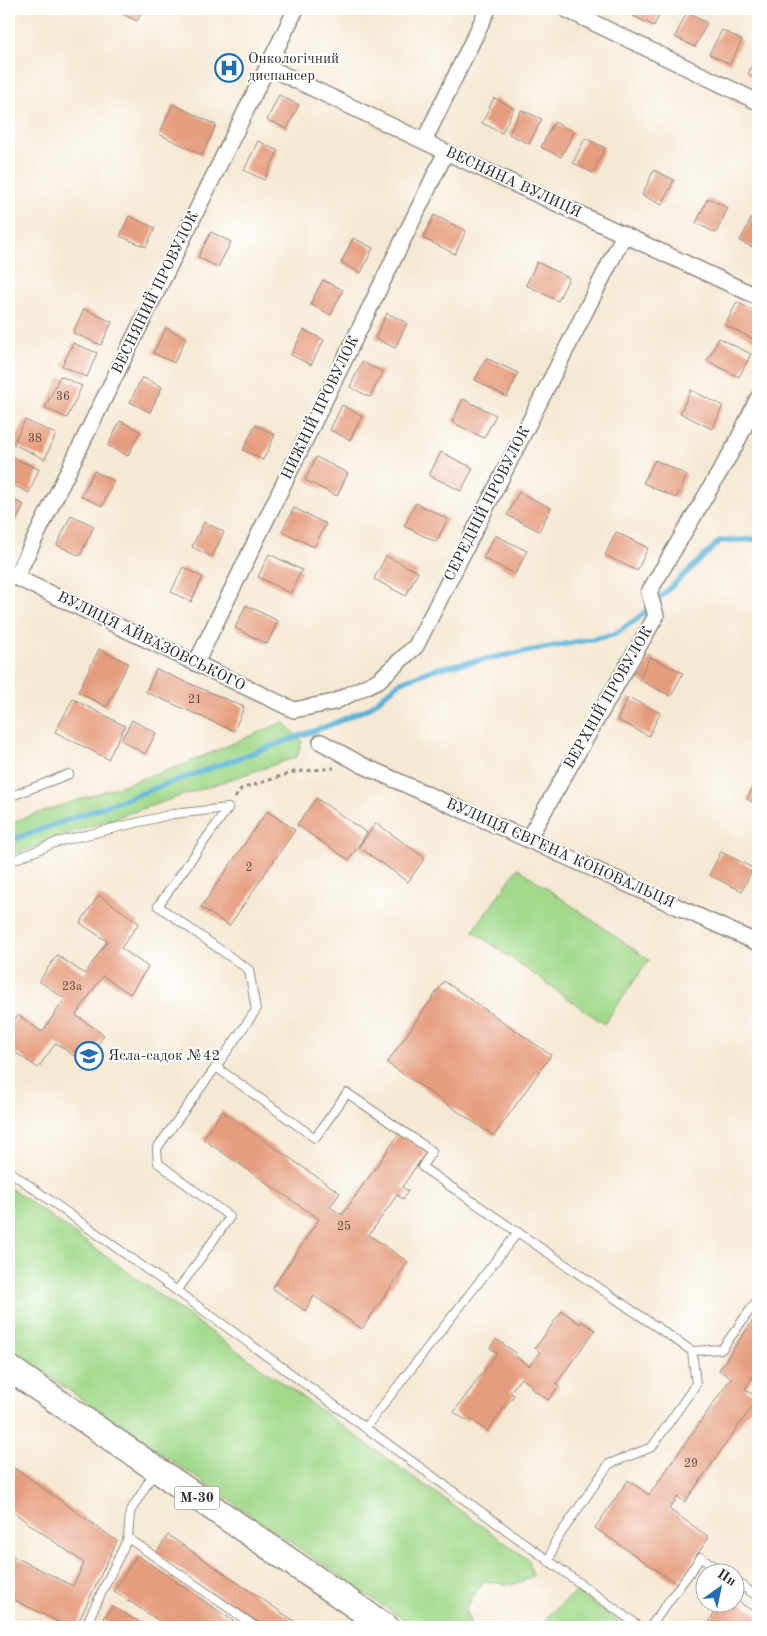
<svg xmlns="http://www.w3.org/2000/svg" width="767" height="1636" viewBox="0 0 767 1636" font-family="'Old Standard TT',serif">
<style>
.green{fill:#a2d98a;stroke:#66825a}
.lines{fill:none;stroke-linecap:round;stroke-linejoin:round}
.stream{stroke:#59b3d7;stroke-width:5.5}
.building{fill:#e69d7e}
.service-casing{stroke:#908a7f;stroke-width:10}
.minor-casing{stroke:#908a7f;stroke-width:18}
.trunk-casing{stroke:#908a7f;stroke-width:28}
.path{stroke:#908a7f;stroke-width:3;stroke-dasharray:4 4;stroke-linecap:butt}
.service{stroke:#fff;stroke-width:8}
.minor{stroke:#fff;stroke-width:15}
.trunk{stroke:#fff;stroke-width:25}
.labels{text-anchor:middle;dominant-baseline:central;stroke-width:4;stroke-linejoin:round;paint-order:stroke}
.number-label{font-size:12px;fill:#5a4840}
.shield{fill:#fff;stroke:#6b6b6b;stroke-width:1}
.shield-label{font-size:14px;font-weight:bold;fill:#2b2b2b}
.poi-label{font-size:15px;fill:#2b2b2b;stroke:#fff;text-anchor:start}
.street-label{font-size:15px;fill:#2b2b2b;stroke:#fff}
</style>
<rect width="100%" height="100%" fill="#fff"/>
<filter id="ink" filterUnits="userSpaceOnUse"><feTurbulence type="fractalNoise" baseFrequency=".02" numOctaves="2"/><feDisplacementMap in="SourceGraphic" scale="10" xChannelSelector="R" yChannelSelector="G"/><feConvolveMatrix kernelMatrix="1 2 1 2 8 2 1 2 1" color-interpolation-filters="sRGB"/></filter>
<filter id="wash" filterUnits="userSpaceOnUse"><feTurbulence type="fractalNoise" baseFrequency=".0096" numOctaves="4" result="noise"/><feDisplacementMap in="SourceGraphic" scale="20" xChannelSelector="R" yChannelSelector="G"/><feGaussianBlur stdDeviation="1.12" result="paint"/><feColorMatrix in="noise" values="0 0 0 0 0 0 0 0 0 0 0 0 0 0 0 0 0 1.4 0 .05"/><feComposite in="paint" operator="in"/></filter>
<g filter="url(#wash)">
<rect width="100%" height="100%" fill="#f5e8d3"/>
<g class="green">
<polygon points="283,722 302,741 297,757 61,836 9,857 9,823 180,766"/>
<polygon points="518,868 649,960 604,1024 473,931"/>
<polygon points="9,1187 529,1560 533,1576 513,1585 483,1581 465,1609 471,1627 414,1627 9,1349"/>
<polygon points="576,1592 626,1627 541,1627 549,1615"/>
</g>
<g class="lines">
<polyline class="stream" points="9,841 330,725 369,708 399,683 434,669 613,635 637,619 720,541 758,539"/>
</g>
<g id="blocks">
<g class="building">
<polygon points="112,9 143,9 137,21"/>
<polygon points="637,9 662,9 654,26 633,16"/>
<polygon points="687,12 707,23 695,47 675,37"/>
<polygon points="722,30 742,40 730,64 709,54"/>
<polygon points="758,52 758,79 748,74"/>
<polygon points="279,95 299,105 287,129 267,120"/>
<polygon points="494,98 514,108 502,133 482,123"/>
<polygon points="173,104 216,125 202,155 159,134"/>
<polygon points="521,110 542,119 529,144 509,134"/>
<polygon points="554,122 574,132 561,157 541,147"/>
<polygon points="585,138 605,148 593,173 573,163"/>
<polygon points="258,141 278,151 264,180 244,170"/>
<polygon points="654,170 674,180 662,205 642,195"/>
<polygon points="708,198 728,208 716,233 696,223"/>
<polygon points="434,215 466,231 455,254 423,238"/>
<polygon points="129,216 155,228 146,247 120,236"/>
<polygon points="752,217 758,220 758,250 740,241"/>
<polygon points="211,232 231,242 218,267 198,257"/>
<polygon points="353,238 373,248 361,273 341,263"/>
<polygon points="537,262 569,278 558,301 526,285"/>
<polygon points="323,280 343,290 331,315 310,304"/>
<polygon points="737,302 758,313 757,341 725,325"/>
<polygon points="84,309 112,322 101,345 73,333"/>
<polygon points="387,313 407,323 395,348 375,338"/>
<polygon points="166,328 186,338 174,363 153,353"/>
<polygon points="304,330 324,340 311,365 291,355"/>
<polygon points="719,338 751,354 739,377 707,361"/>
<polygon points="73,343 97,353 87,377 62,366"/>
<polygon points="486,358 518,373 507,397 475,380"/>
<polygon points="362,362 383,372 370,397 350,387"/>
<polygon points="60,376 82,386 67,418 45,408"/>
<polygon points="142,377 162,387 150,412 130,402"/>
<polygon points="691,390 723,406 712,429 680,413"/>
<polygon points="463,399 496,415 484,438 452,422"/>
<polygon points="342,405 362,416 350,440 330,430"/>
<polygon points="25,420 56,434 45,459 13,444"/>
<polygon points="120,421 140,431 128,456 108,446"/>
<polygon points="255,425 275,435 263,460 243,450"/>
<polygon points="441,452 473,468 461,491 429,475"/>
<polygon points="12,457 39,469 29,493 9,483 9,464"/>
<polygon points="316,457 348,473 337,496 305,480"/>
<polygon points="655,460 687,475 676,498 643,483"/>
<polygon points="94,471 114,481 102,506 81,496"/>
<polygon points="519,492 551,508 539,531 507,515"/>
<polygon points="9,498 24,505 13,527 9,525"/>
<polygon points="416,503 448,519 436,542 404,526"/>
<polygon points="294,508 326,524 314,547 282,531"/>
<polygon points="71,515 94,526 80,556 57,545"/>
<polygon points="204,522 224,532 212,557 192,547"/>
<polygon points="616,532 648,548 637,571 605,555"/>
<polygon points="495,535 527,551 515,574 483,558"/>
<polygon points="269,554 302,570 290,593 258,577"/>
<polygon points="386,556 418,572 406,596 374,579"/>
<polygon points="183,567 203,577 191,602 171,592"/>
<polygon points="246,605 278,621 267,644 235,628"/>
<polygon points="99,649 128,663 107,707 78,692"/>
<polygon points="650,657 683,673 671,696 639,680"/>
<polygon points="156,669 244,707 234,731 146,692"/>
<polygon points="628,697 660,713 649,736 617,720"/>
<polygon points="73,699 125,726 108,759 55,732"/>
<polygon points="132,720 156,733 145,754 121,740"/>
<polygon points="758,776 758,805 747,799"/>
<polygon points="316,798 367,833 349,860 297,825"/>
<polygon points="267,811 295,830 229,926 201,907"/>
<polygon points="376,823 425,858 408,882 359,847"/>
<polygon points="721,852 753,868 742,891 709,875"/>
<polygon points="99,895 139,923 121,948 148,967 130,994 103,976 76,1015 104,1035 84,1063 56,1043 38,1068 9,1048 9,1029 18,1015 42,1032 65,999 39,981 57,955 85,974 107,941 80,923"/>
<polygon points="444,981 551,1055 494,1136 387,1063"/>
<polygon points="222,1111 340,1193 330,1207 342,1215 399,1134 426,1152 402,1187 408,1191 403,1199 397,1195 369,1235 408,1262 362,1329 314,1296 305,1311 272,1288 319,1219 203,1139"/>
<polygon points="562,1311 580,1324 582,1321 595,1330 556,1384 559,1386 548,1400 531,1388 532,1386 521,1378 510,1392 514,1395 487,1431 469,1418 467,1421 454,1412 497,1353 490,1348 496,1339 516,1353 514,1355 529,1366 540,1352 535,1348"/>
<polygon points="758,1313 758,1369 745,1389 758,1398 685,1502 678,1497 669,1509 709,1537 677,1584 595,1528 628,1480 649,1495 731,1378 719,1370"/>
<polygon points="9,1464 117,1541 76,1627 55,1627 58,1622 9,1597 9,1554 73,1586 84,1563 9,1509"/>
<polygon points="168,1535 303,1627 265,1627 156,1553"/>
<polygon points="137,1555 242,1627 168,1627 114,1591"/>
<polygon points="734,1598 758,1615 758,1627 718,1627 709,1621 721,1604 734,1604"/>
<polygon points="112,1606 142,1624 140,1627 114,1627 103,1620"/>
</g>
</g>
</g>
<g filter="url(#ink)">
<use href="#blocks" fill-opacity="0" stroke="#908a7f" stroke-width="1"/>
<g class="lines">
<defs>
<g id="service">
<polyline points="9,797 69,774"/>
<polyline points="228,808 158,906 249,970 256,1010 216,1067 315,1138 347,1093 432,1151 422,1167 692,1351 696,1384 652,1447 609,1464 555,1542 549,1562"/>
<polyline points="9,862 57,842 173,814 228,808"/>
<polyline points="9,1171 177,1291 640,1627"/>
<polyline points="177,1291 230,1217 158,1163 157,1148 216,1067"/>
<polyline points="692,1351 722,1349 758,1299"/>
<polyline points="365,1428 518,1232"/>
<polyline points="128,1538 256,1627"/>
<polyline points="734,1580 758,1597"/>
<polyline points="85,1627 128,1538 130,1512 155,1471"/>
<polyline points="650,1627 701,1557 725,1574"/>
</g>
<g id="minor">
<polyline points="565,9 758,102"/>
<polyline points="268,67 446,152 758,297"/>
<polyline points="424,141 488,9"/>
<polyline points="9,574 294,710 334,702 379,680 416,646 624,235"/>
<polyline points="16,577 296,9"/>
<polyline points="196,663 446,152"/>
<polyline points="321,742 362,765 758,943"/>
<polyline points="528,839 656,616 649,592 735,446 758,398"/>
</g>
<polyline id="trunk" points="9,1368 386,1627"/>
</defs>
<use href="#service" class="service-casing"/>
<use href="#minor" class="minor-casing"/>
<use href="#trunk" class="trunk-casing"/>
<polyline class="path" points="235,798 241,789 294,772 334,768"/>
<use href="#service" class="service"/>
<use href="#minor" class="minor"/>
<use href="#trunk" class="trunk"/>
</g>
</g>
<defs>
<symbol id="hospital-ring" viewBox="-11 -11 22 22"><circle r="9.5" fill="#fff" stroke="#1f6fb2" stroke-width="1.5"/><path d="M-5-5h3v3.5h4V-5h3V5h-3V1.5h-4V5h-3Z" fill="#1f6fb2"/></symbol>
<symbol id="school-ring" viewBox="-11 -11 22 22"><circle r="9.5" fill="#fff" stroke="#1f6fb2" stroke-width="1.5"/><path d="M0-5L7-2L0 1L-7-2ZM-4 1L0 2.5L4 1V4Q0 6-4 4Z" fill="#1f6fb2"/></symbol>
</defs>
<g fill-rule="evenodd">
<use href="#hospital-ring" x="213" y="52" width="32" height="32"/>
<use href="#school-ring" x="73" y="1040" width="32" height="32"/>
</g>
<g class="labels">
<g class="number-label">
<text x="63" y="397">36</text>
<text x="35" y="439">38</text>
<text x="195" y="700">21</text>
<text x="249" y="868">2</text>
<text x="72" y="987">23а</text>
<text x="344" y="1227">25</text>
<text x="691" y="1464">29</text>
</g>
<rect class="shield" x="174.5" y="1486.5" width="45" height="23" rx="4"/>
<g class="shield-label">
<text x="197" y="1498">М-30</text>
</g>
<g class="poi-label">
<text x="248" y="59">Онкологічний<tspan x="248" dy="17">диспансер</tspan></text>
<text x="108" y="1056">Ясла-садок №42</text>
</g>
<g class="street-label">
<text transform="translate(513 183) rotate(25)">ВЕСНЯНА ВУЛИЦЯ</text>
<text transform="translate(156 293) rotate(-64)">ВЕСНЯНИЙ ПРОВУЛОК</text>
<text transform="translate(321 408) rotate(-64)">НИЖНІЙ ПРОВУЛОК</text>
<text transform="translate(488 504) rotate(-63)">СЕРЕДНІЙ ПРОВУЛОК</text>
<text transform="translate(151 642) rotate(26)">ВУЛИЦЯ АЙВАЗОВСЬКОГО</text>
<text transform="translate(609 698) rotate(-60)">ВЕРХНІЙ ПРОВУЛОК</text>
<text transform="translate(560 854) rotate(24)">ВУЛИЦЯ ЄВГЕНА КОНОВАЛЬЦЯ</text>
</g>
</g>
<rect width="767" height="1636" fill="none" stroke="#fff" stroke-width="30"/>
<g transform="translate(720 1588) rotate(33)"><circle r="24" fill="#ffffff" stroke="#aaaaaa"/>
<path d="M0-4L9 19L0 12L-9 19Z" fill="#1f6fb2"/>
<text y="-8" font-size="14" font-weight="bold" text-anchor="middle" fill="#2b2b2b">Пн</text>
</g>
</svg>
